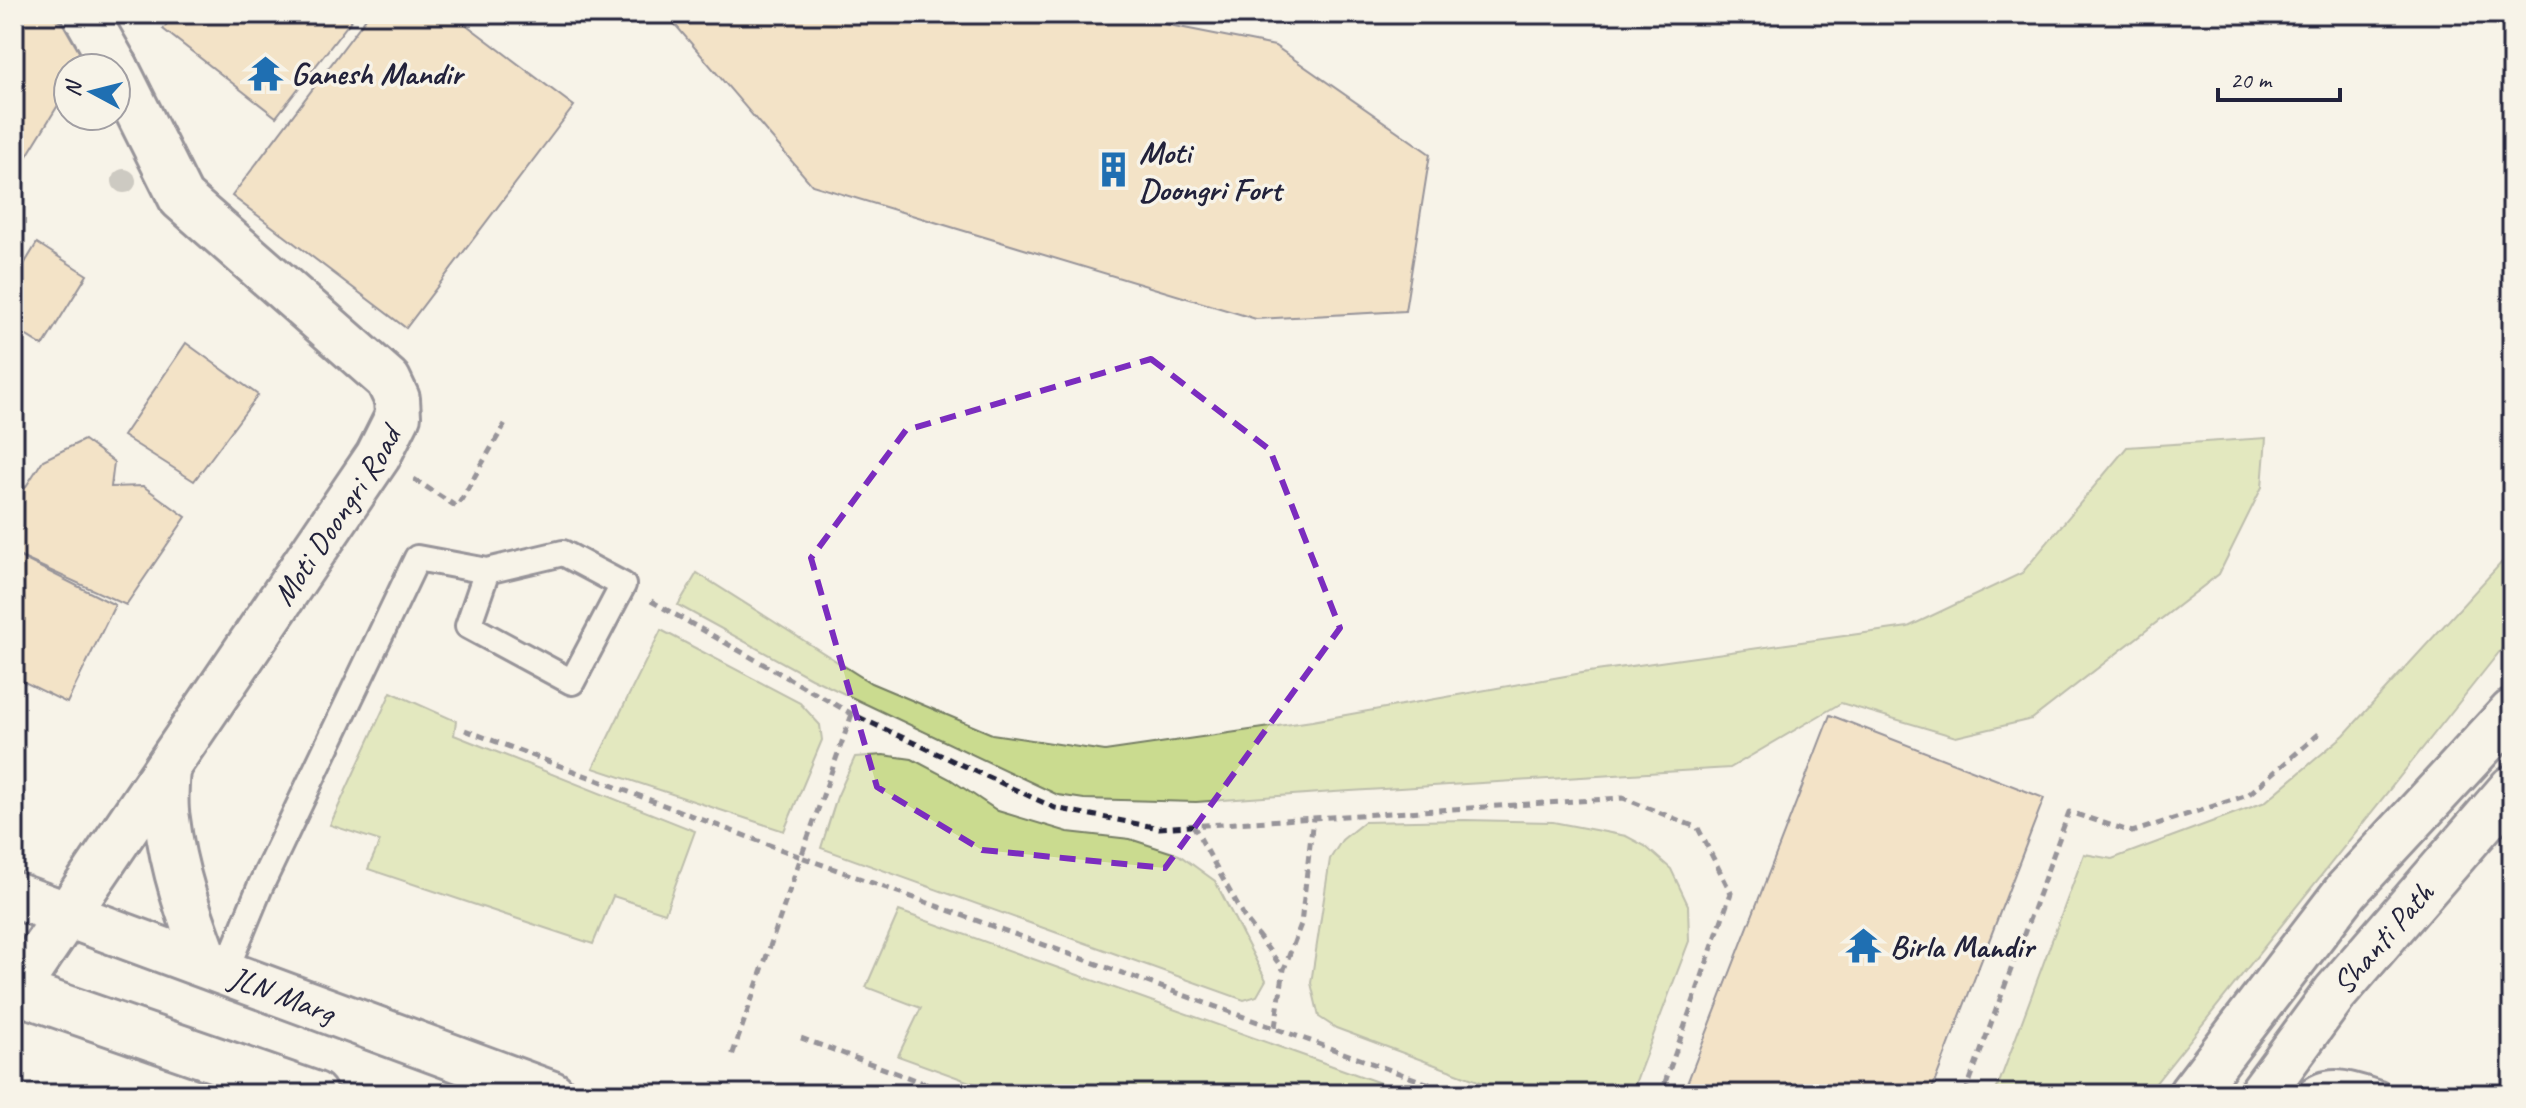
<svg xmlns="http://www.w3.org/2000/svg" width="2526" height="1108" viewBox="0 0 2526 1108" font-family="Caveat,sans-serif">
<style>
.green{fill:#cadb8f;stroke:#767e65;stroke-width:2}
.building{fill:#eed0a1;stroke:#22223b;stroke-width:2}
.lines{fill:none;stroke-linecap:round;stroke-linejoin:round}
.service-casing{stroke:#22223b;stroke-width:30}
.tertiary-casing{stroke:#22223b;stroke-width:50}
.secondary-casing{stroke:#22223b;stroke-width:50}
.primary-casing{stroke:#22223b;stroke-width:50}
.path{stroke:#22223b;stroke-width:5;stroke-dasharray:8 6;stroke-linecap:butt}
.service{stroke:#f7f3e8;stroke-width:24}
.tertiary{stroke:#f7f3e8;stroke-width:44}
.secondary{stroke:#f7f3e8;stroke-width:44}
.primary{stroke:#f7f3e8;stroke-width:44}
.tree{fill:#999994}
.marked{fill:none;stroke:#7b2cbf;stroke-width:6;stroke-dasharray:16 10;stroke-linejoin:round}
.labels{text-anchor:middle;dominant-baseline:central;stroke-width:7;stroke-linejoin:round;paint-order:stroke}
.poi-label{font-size:32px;font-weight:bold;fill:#22223b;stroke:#f7f3e8;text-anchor:start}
.street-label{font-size:32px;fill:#22223b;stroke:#f7f3e8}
</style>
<rect width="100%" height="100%" fill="#f7f3e8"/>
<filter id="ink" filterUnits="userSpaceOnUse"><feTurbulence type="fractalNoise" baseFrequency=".0125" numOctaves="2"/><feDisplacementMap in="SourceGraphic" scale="16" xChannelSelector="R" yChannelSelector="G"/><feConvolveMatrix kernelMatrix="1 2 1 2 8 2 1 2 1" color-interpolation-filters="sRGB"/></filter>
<g filter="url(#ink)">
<g class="green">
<polygon points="2266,438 2262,487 2219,574 2032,719 1956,737 1841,703 1730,768 1334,792 1196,802 1084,799 1058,795 811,678 678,605 697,573 871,683 992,734 1105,751 1312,721 1582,673 1908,627 2022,573 2127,447"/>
<polygon points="2512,551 2512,636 2147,1094 1995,1094 2084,854 2112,859 2265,802 2344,735"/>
<polygon points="661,630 800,703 820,725 822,740 784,831 593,768"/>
<polygon points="391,692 456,721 454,735 695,831 665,913 613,896 593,944 368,869 380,841 330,825"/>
<polygon points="883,755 912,759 950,779 998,811 1068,832 1130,839 1179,855 1215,881 1266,980 1257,996 1244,1000 821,848 837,797 855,757"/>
<polygon points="1465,820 1553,822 1626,836 1645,846 1671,869 1688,905 1689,941 1631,1094 1513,1094 1336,1028 1319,1017 1311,983 1330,859 1342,840 1364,822"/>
<polygon points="899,911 1411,1094 1003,1094 898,1056 921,1008 866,987"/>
</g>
<g class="building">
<polygon points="23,14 48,14 96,44 81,68 68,68 68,89 17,172 14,170 14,29"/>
<polygon points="175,14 356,14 276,117 163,29"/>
<polygon points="369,14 452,14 574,106 406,328 232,196"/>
<polygon points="666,14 1147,14 1164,24 1275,46 1430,154 1405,311 1256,319 812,185"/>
<polygon points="37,243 87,275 43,346 14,328 14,281"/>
<polygon points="186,343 258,395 194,481 123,436"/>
<polygon points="84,440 114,462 111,487 143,486 186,517 126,605 14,554 19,531 14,527 14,505 43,460"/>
<polygon points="14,554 115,605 67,703 14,677"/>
<polygon points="1830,715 2044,798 1930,1094 1683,1094"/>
</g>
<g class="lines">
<defs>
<g id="service">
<polyline points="225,972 260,887 417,558 487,571 563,553 623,585 572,682 468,626 487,571"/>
<path d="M 2308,1094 C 2329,1074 2355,1086 2379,1094"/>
</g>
<g id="tertiary">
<polyline points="85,14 116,68"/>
<path id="s1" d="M 14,993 L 378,456 L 398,416 L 397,399 L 388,380 L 181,198 L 116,68"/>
</g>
<g id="secondary">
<polyline points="2191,1094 2347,890 2512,712"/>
<path id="s2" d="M 2261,1094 L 2335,993 L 2512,788"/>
</g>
<g id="primary">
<path d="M 167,768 C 166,785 164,803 167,819 C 173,870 190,918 208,965"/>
<path id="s3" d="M 14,895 L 552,1094"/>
<polyline points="14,990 314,1094"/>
</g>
</defs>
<use href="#service" class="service-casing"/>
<use href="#tertiary" class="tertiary-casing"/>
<use href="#secondary" class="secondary-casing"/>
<use href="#primary" class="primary-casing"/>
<g class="path">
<polyline points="414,479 457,507 505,424"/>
<polyline points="651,601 852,714 1055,808 1159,828 1623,798 1698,828 1731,893 1661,1094"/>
<polyline points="852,714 801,857 1457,1094"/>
<polyline points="465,730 801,857 732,1056"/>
<polyline points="1193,825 1244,917 1283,969"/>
<polyline points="1275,1027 1284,969 1301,924 1313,818"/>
<polyline points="801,1038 953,1094"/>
<polyline points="1965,1094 2069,812 2132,832 2248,795 2321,732"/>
</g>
<use href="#service" class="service"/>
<use href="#tertiary" class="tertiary"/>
<use href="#secondary" class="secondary"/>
<use href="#primary" class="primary"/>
</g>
<circle class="tree" cx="124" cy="181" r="12"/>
</g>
<path d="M0 0H2526V1108H0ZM 1151,359 L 1270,450 L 1340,628 L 1165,868 L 982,850 L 877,787 L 811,558 L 906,430 Z" fill="#f7f3e8" fill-opacity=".55" fill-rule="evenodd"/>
<path class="marked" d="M 1151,359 L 1270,450 L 1340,628 L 1165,868 L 982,850 L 877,787 L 811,558 L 906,430 Z"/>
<defs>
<symbol id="temple-bare" viewBox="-9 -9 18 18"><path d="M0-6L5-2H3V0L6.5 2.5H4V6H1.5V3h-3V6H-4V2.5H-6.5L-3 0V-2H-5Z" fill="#1f6fb2" stroke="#f7f3e8" stroke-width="2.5" paint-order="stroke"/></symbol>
<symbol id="building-bare" viewBox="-9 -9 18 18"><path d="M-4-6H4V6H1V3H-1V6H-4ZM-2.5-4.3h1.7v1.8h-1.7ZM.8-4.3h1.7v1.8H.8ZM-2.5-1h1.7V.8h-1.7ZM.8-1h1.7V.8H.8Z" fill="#1f6fb2" stroke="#f7f3e8" stroke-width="2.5" paint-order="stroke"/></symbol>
</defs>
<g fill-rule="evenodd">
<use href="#temple-bare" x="240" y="48" width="51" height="51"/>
<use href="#building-bare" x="1088" y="144" width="51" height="51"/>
<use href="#temple-bare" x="1838" y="920" width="51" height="51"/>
</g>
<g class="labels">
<g class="poi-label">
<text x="291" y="73">Ganesh Mandir</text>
<text x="1139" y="152">Moti<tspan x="1139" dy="37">Doongri Fort</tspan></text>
<text x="1890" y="946">Birla Mandir</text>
</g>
<g class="street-label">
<text stroke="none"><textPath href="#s1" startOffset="576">Moti Doongri Road</textPath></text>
<text stroke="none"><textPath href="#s2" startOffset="198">Shanti Path</textPath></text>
<text stroke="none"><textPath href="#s3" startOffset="286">JLN Marg</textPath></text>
</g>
</g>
<rect width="2526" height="1108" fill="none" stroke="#f7f3e8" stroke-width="48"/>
<rect x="24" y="24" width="2478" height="1060" fill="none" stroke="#22223b" stroke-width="3" filter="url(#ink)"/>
<g transform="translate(92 92) rotate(277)"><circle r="38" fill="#f7f3e8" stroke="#a29fa3" stroke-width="2"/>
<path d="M0-6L14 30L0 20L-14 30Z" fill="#1f6fb2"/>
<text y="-12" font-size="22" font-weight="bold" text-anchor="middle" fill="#22223b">N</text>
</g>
<path d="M2218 88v12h122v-12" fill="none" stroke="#22223b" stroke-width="4"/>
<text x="2230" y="88" font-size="24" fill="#22223b" stroke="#f7f3e8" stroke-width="6" paint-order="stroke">20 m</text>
</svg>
